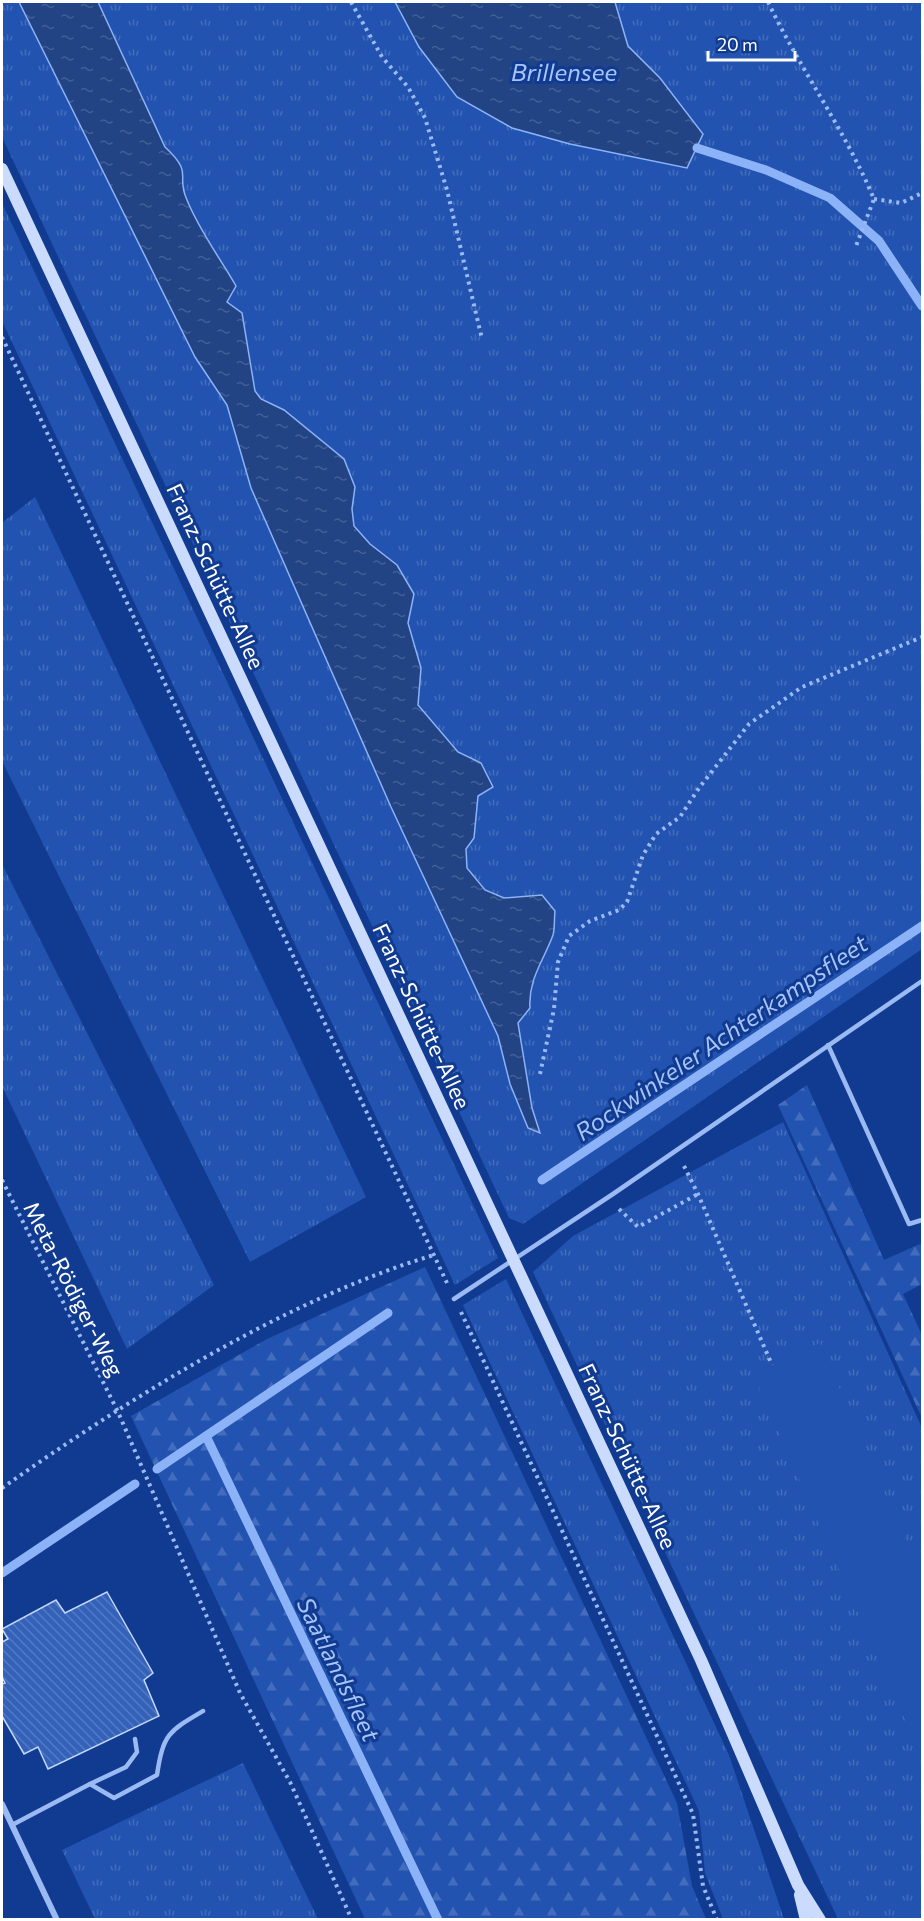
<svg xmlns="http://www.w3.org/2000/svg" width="924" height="1921" viewBox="0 0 924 1921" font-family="Commissioner,sans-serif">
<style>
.grass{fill:url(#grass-tufts)}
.forest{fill:url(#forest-firs)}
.park{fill:#2253b0}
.water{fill:url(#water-ripples);stroke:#8cb3f7;stroke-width:1.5}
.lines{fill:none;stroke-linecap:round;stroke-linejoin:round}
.stream{stroke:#8cb3f7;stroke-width:9}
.building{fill:url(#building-back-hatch);stroke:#c3d7fd;stroke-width:1.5}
.path{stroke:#9bbaf3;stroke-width:4;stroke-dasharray:3 4.5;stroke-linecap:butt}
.service{stroke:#9bbaf3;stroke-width:4.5}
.minor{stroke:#9bbaf3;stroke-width:6}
.secondary{stroke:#cadbfd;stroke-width:12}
.labels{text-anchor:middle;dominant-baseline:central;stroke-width:6;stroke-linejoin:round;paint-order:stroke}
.street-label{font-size:22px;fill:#fff;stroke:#103b91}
.water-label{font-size:24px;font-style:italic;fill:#a7c4fa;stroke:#103b91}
</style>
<defs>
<pattern id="grass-tufts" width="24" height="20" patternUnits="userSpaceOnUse" patternTransform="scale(1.5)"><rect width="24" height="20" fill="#2253b0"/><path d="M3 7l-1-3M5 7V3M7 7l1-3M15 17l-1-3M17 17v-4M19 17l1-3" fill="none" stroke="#436dbc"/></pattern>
<pattern id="forest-firs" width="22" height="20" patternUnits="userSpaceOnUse" patternTransform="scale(1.5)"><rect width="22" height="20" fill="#2253b0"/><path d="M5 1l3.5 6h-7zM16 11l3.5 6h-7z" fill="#436dbc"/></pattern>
<pattern id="water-ripples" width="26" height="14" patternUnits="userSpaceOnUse" patternTransform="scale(1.5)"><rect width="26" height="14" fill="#224384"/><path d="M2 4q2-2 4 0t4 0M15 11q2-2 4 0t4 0" fill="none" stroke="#435f96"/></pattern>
<pattern id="building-back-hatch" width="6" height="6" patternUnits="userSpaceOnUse" patternTransform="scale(1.5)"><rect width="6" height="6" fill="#3462b9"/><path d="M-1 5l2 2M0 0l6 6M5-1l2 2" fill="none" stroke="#527ac4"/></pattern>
</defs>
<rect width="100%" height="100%" fill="#103b91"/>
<g class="grass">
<polygon points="2,2 922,2 922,949 523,1224 509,1218 2,137"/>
<polygon points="2,203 498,1258 455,1285 2,321"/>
<polygon points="35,497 366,1197 250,1262 2,761 2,523"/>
<polygon points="2,864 214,1285 127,1349 2,1086"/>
<polygon points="783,1122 922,1428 922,1919 838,1919 533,1272 573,1236"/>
<polygon points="506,1279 729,1755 784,1919 723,1919 705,1873 699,1811 463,1305"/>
<polygon points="243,1763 318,1919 95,1919 62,1850"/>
</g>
<g class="forest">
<polygon points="807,1085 884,1260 922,1243 922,1284 903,1294 922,1335 922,1418 778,1105"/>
<polygon points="425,1267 677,1803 692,1886 706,1919 365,1919 131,1416 267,1339"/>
</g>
<polygon class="park" points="820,1343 922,1579 922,1758 753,1374"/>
<g class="water">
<path d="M 19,2 L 98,2 L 165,147 C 195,175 175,174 187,200 C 199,230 220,258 236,286 L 227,302 L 242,313 L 255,391 L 261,399 L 284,410 L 344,459 L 355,487 L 352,509 L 354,526 L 370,544 L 397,565 L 414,594 L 408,623 L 421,668 L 418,705 L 458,752 L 481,763 L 493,787 L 478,796 L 474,838 L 466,849 L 467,868 L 485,890 L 504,898 L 542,895 L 555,911 C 554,919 555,928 553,935 C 544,960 528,979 530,1008 L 518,1023 L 532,1108 L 540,1133 L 528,1128 L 510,1084 L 498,1036 L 391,807 L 251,488 L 227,405 L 195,357 Z"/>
<polygon points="395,2 615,2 628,46 660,78 703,134 687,168 570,144 512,128 457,97 419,47"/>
</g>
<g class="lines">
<g class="stream">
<polyline points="697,148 766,170 830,198 879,241 922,306"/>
<polyline points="542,1180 922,926"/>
<polyline points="206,1436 438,1920"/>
<polyline points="157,1469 388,1313"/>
<polyline points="2,1573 135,1484"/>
</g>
</g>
<polygon class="building" points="107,1592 153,1673 144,1680 159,1716 48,1769 38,1747 24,1754 2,1716 2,1684 5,1683 2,1677 2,1642 8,1639 2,1629 56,1600 65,1613"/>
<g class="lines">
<g class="path">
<polyline points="351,2 382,57 408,87 425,118 447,190 482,339"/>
<path d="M 768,2 C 800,69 845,130 874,199 L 856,246"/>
<polyline points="874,199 901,203 922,193"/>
<polyline points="2,337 447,1283"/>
<polyline points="540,1074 554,1009 558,962 569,936 590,921 619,910 627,902 643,855 656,834 680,817 699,788 749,724 802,687 922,637"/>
<polyline points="684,1166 698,1194 772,1365"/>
<polyline points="2,1180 118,1412 240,1693 290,1782 352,1920"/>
<polyline points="619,1209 638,1227 698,1194"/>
<polyline points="461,1312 693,1814 703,1886 717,1920"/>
<path d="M 2,1488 C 129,1399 284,1300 434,1255"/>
</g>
<g class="service">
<polyline points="828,1045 909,1224 922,1220"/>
<polyline points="454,1299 613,1194 922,981"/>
<polyline points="90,1784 126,1767 137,1752 135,1739"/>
<path d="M 12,1825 L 90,1784 L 114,1798 L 157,1775 C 163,1734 169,1731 203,1711"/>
</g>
<polyline class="minor" points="2,1804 57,1920"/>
<g class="secondary">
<polyline points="2,169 701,1660 798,1885 820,1920"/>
<polyline points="800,1895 806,1920"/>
</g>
</g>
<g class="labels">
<g class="street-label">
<text transform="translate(216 576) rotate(65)">Franz-Schütte-Allee</text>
<text transform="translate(422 1016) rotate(65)">Franz-Schütte-Allee</text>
<text transform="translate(74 1289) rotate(63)">Meta-Rödiger-Weg</text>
<text transform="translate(628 1456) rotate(65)">Franz-Schütte-Allee</text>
</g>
<g class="water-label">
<text x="564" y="71">Brillensee</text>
<text transform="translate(721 1037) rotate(-34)">Rockwinkeler Achterkampsfleet</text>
<text transform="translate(339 1669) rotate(64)">Saatlandsfleet</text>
</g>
</g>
<rect width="924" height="1921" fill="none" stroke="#ffffff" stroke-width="6"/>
<path d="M708 51v9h87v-9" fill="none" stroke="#ffffff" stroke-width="3"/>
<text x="717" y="51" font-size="18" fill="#ffffff" stroke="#103b91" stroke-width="4.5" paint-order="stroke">20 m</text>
</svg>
